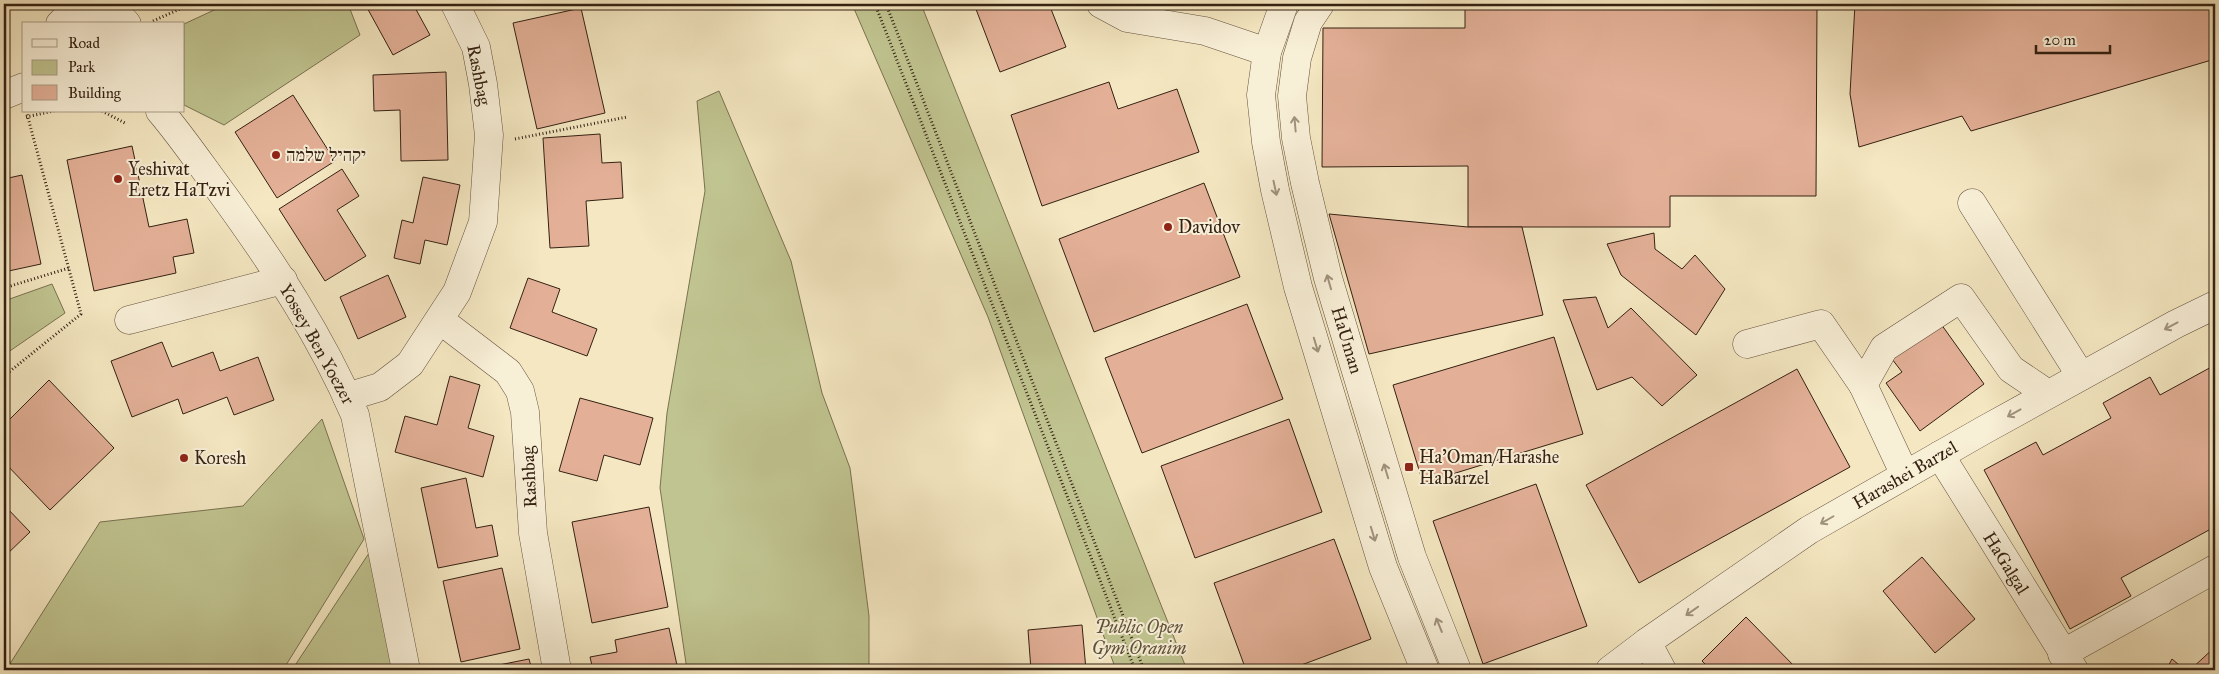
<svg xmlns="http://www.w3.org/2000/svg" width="2219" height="674" viewBox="0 0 2219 674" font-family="'IM FELL Great Primer','Frank Ruhl Libre',serif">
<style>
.green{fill:#c0c490;stroke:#7a7251}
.building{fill:#e3b097;stroke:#342112}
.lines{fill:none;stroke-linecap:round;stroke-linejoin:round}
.minor-casing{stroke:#64523e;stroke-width:29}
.path{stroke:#342112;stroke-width:3;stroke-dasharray:1 2.5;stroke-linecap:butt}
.minor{stroke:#f8efd7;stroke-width:28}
.oneway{stroke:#a0927e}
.poi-dot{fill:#8f2418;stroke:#f8efd7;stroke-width:2}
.labels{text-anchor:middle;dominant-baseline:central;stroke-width:4;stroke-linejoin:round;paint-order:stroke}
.street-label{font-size:18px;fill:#342112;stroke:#f8efd7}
.poi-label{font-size:18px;fill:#342112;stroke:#f8efd7;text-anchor:start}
.park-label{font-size:18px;font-style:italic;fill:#5e5238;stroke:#f8efd7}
</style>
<rect width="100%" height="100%" fill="#f4e7c1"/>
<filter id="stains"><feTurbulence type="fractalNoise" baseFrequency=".004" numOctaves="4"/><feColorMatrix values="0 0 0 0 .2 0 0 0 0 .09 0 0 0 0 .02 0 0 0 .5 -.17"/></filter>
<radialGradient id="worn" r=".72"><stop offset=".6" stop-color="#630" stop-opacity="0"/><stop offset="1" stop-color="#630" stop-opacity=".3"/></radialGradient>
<g class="green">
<polygon points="227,4 348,4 360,35 224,125 184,105 184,24"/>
<polygon points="852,4 921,4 1187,670 1116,670 988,317"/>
<polygon points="719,91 791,261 822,393 850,468 869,616 869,670 687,670 660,488 667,413 705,191 697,101"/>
<polygon points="52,284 65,313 4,355 4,301"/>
<polygon points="322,419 364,539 283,670 6,670 100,522 243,506"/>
<polygon points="373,547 402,670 292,670"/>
</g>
<g class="building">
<polygon points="365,4 413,4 430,35 393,55"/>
<polygon points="974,4 1049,4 1066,47 1000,72"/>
<polygon points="1465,4 1817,4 1816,196 1670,196 1670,227 1468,227 1468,166 1322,167 1323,28 1465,28"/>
<polygon points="1855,4 2215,4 2215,59 1971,131 1962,116 1859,147 1850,94"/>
<polygon points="581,8 605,113 537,129 513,23"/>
<polygon points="446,72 448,160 401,161 400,110 374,111 373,75"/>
<polygon points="1109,82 1118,109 1177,89 1199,152 1042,206 1011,115"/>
<polygon points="293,95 335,161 277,198 235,132"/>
<polygon points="600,134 602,163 621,162 623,198 586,201 589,246 550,248 543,138"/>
<polygon points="132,146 149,227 187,219 194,253 173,257 176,273 94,291 67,160"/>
<polygon points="342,169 359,196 337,210 366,256 325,281 279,209"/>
<polygon points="22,175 41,264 4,272 4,179"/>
<polygon points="423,177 460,185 447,245 425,240 420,264 394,258 402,220 413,223"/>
<polygon points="1204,183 1240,277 1094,332 1059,239"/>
<polygon points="1329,214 1468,227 1522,227 1543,315 1369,354"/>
<polygon points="1654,233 1655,249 1682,269 1695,255 1725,289 1696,335 1621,275 1607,244"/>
<polygon points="388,275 406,317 358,339 340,297"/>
<polygon points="528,278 560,289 552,312 597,329 587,356 510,328"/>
<polygon points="1596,297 1608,328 1631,308 1697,375 1662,406 1632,377 1597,390 1563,300"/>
<polygon points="1247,304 1283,399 1142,453 1105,358"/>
<polygon points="1941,324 1984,384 1920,431 1886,383 1902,372 1892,359"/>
<polygon points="1554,337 1583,434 1423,483 1393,385"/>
<polygon points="162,342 172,367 213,352 220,371 258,357 274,400 234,415 227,397 183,414 178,399 132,417 111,361"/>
<polygon points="2215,365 2215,542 2209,530 2121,578 2131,596 2070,629 1984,470 2036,442 2043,455 2111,418 2103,403 2150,377 2160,395"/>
<polygon points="1797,369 1850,467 1639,583 1586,485"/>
<polygon points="450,376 480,385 468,428 494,436 483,477 395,452 405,416 437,425"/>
<polygon points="49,380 114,448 50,510 4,462 4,425"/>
<polygon points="580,398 653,418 640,465 604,455 597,481 559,471"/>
<polygon points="1289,419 1322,512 1195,558 1161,466"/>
<polygon points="466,478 476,528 492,525 498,556 438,568 421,488"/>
<polygon points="1536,484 1587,626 1483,664 1433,521"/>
<polygon points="4,505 30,532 4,557"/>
<polygon points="649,507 668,607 592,623 572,522"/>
<polygon points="1334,539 1371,639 1288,670 1246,670 1214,583"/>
<polygon points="1922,557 1975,619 1935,653 1883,591"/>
<polygon points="502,568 520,649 461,662 443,581"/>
<polygon points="1746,617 1797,669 1796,670 1711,670 1702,661"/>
<polygon points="1082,625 1086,670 1031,670 1028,630"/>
<polygon points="669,628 678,670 593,670 590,657 617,652 615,640"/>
<polygon points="2215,647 2215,670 2190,670"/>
<polygon points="529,659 532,670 474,670"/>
<polygon points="2172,659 2185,670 2166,670"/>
</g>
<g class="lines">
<defs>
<g id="minor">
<polyline points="1101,4 1127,18 1205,31 1267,52"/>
<polyline points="1284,4 1267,52 1261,95 1266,142 1275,190 1298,287 1383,567 1425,670"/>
<polyline points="1320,4 1308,22 1297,58 1292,96 1296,138 1305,183 1328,278 1412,557 1457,670"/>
<path d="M 60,24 C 77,4 110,3 127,24"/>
<polyline points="4,95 24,87"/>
<path d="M 160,111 C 183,138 203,168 224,196 C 274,265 321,336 355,415 L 406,670"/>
<polyline points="1972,203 2081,376"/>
<polyline points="129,320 283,280"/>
<polyline points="440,320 508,372 520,391 525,412 533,533 557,670"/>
<polyline points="1747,344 1821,324 1863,385"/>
<polyline points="347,397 380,387 410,364 457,292 483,222 489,135 483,84 476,47 455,4"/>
<polyline points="1940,455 2074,670"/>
<polyline points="1905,475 1863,385 1884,348 1961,298 2011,369 2048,394"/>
<polyline points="1647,642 1662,670"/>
<polyline points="2062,654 2215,569"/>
<polyline points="1610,670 1647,642 1809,530 1984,430 2176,324 2215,305"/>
</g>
</defs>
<use href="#minor" class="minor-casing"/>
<g class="path">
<polyline points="875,4 1135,670"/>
<polyline points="886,4 1144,670"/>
<polyline points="153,21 191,4"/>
<polyline points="102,111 125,123"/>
<polyline points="26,117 54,111"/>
<polyline points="515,139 627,117"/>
<polyline points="4,288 69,268"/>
<polyline points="4,376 81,314 27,114"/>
</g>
<use href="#minor" class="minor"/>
</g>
<defs><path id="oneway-shaft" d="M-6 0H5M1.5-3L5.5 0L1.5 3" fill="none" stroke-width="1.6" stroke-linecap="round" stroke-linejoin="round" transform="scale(1.25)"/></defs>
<g class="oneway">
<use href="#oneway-shaft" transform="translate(1295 124) rotate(-95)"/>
<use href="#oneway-shaft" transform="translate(1275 188) rotate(78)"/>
<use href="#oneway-shaft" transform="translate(1329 282) rotate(-106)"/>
<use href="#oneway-shaft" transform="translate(2171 326) rotate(152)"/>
<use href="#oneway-shaft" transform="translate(1316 345) rotate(73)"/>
<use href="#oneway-shaft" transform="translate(2014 413) rotate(151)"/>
<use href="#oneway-shaft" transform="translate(1386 471) rotate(-107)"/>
<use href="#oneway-shaft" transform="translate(1827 520) rotate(150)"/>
<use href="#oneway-shaft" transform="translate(1373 534) rotate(73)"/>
<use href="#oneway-shaft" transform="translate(1692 611) rotate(145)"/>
<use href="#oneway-shaft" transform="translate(1439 625) rotate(-112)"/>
</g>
<g class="poi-dot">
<circle cx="276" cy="155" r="5"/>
<circle cx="118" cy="179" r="5"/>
<circle cx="1168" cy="227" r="5"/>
<circle cx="184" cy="458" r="5"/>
<rect x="1404" y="462" width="10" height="10" rx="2.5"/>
</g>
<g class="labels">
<g class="street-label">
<text transform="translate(479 75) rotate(79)">Rashbag</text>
<text transform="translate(1347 340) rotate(73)">HaUman</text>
<text transform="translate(317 344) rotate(61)">Yossey Ben Yoezer</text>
<text transform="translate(1905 475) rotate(-30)">Harashei Barzel</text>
<text transform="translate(529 477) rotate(-93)">Rashbag</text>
<text transform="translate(2006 563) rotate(58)">HaGalgal</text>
</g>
<g class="poi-label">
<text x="286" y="155">יקהיל שלמה</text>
<text x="128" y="169">Yeshivat<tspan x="128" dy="21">Eretz HaTzvi</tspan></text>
<text x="1178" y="227">Davidov</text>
<text x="1419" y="457">Ha'Oman/Harashe<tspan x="1419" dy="21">HaBarzel</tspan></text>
<text x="194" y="458">Koresh</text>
</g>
<g class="park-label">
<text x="1139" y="627">Public Open<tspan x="1139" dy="21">Gym Oranim</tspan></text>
</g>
</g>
<rect width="2219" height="674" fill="none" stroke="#f4e7c1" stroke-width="20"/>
<rect x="5" y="5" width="2209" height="664" fill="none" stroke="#342112" stroke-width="2.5"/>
<rect x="10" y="10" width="2199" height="654" fill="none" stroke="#342112"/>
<rect x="22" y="22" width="162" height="90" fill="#f8efd7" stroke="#aa9d88"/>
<rect x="32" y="39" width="25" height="8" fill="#f8efd7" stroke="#aa9d88"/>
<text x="68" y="48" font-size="15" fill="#342112">Road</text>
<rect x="32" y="60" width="25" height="15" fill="#c0c490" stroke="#aa9d88"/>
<text x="68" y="72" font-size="15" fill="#342112">Park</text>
<rect x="32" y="85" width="25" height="15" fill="#e3b097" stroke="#aa9d88"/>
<text x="68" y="98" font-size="15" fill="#342112">Building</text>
<path d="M2036 45v8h74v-8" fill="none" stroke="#342112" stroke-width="2.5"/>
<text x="2044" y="45" font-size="15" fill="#342112" stroke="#f8efd7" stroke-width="4" paint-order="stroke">20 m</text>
<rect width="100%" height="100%" filter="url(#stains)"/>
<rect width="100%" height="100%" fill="url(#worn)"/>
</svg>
